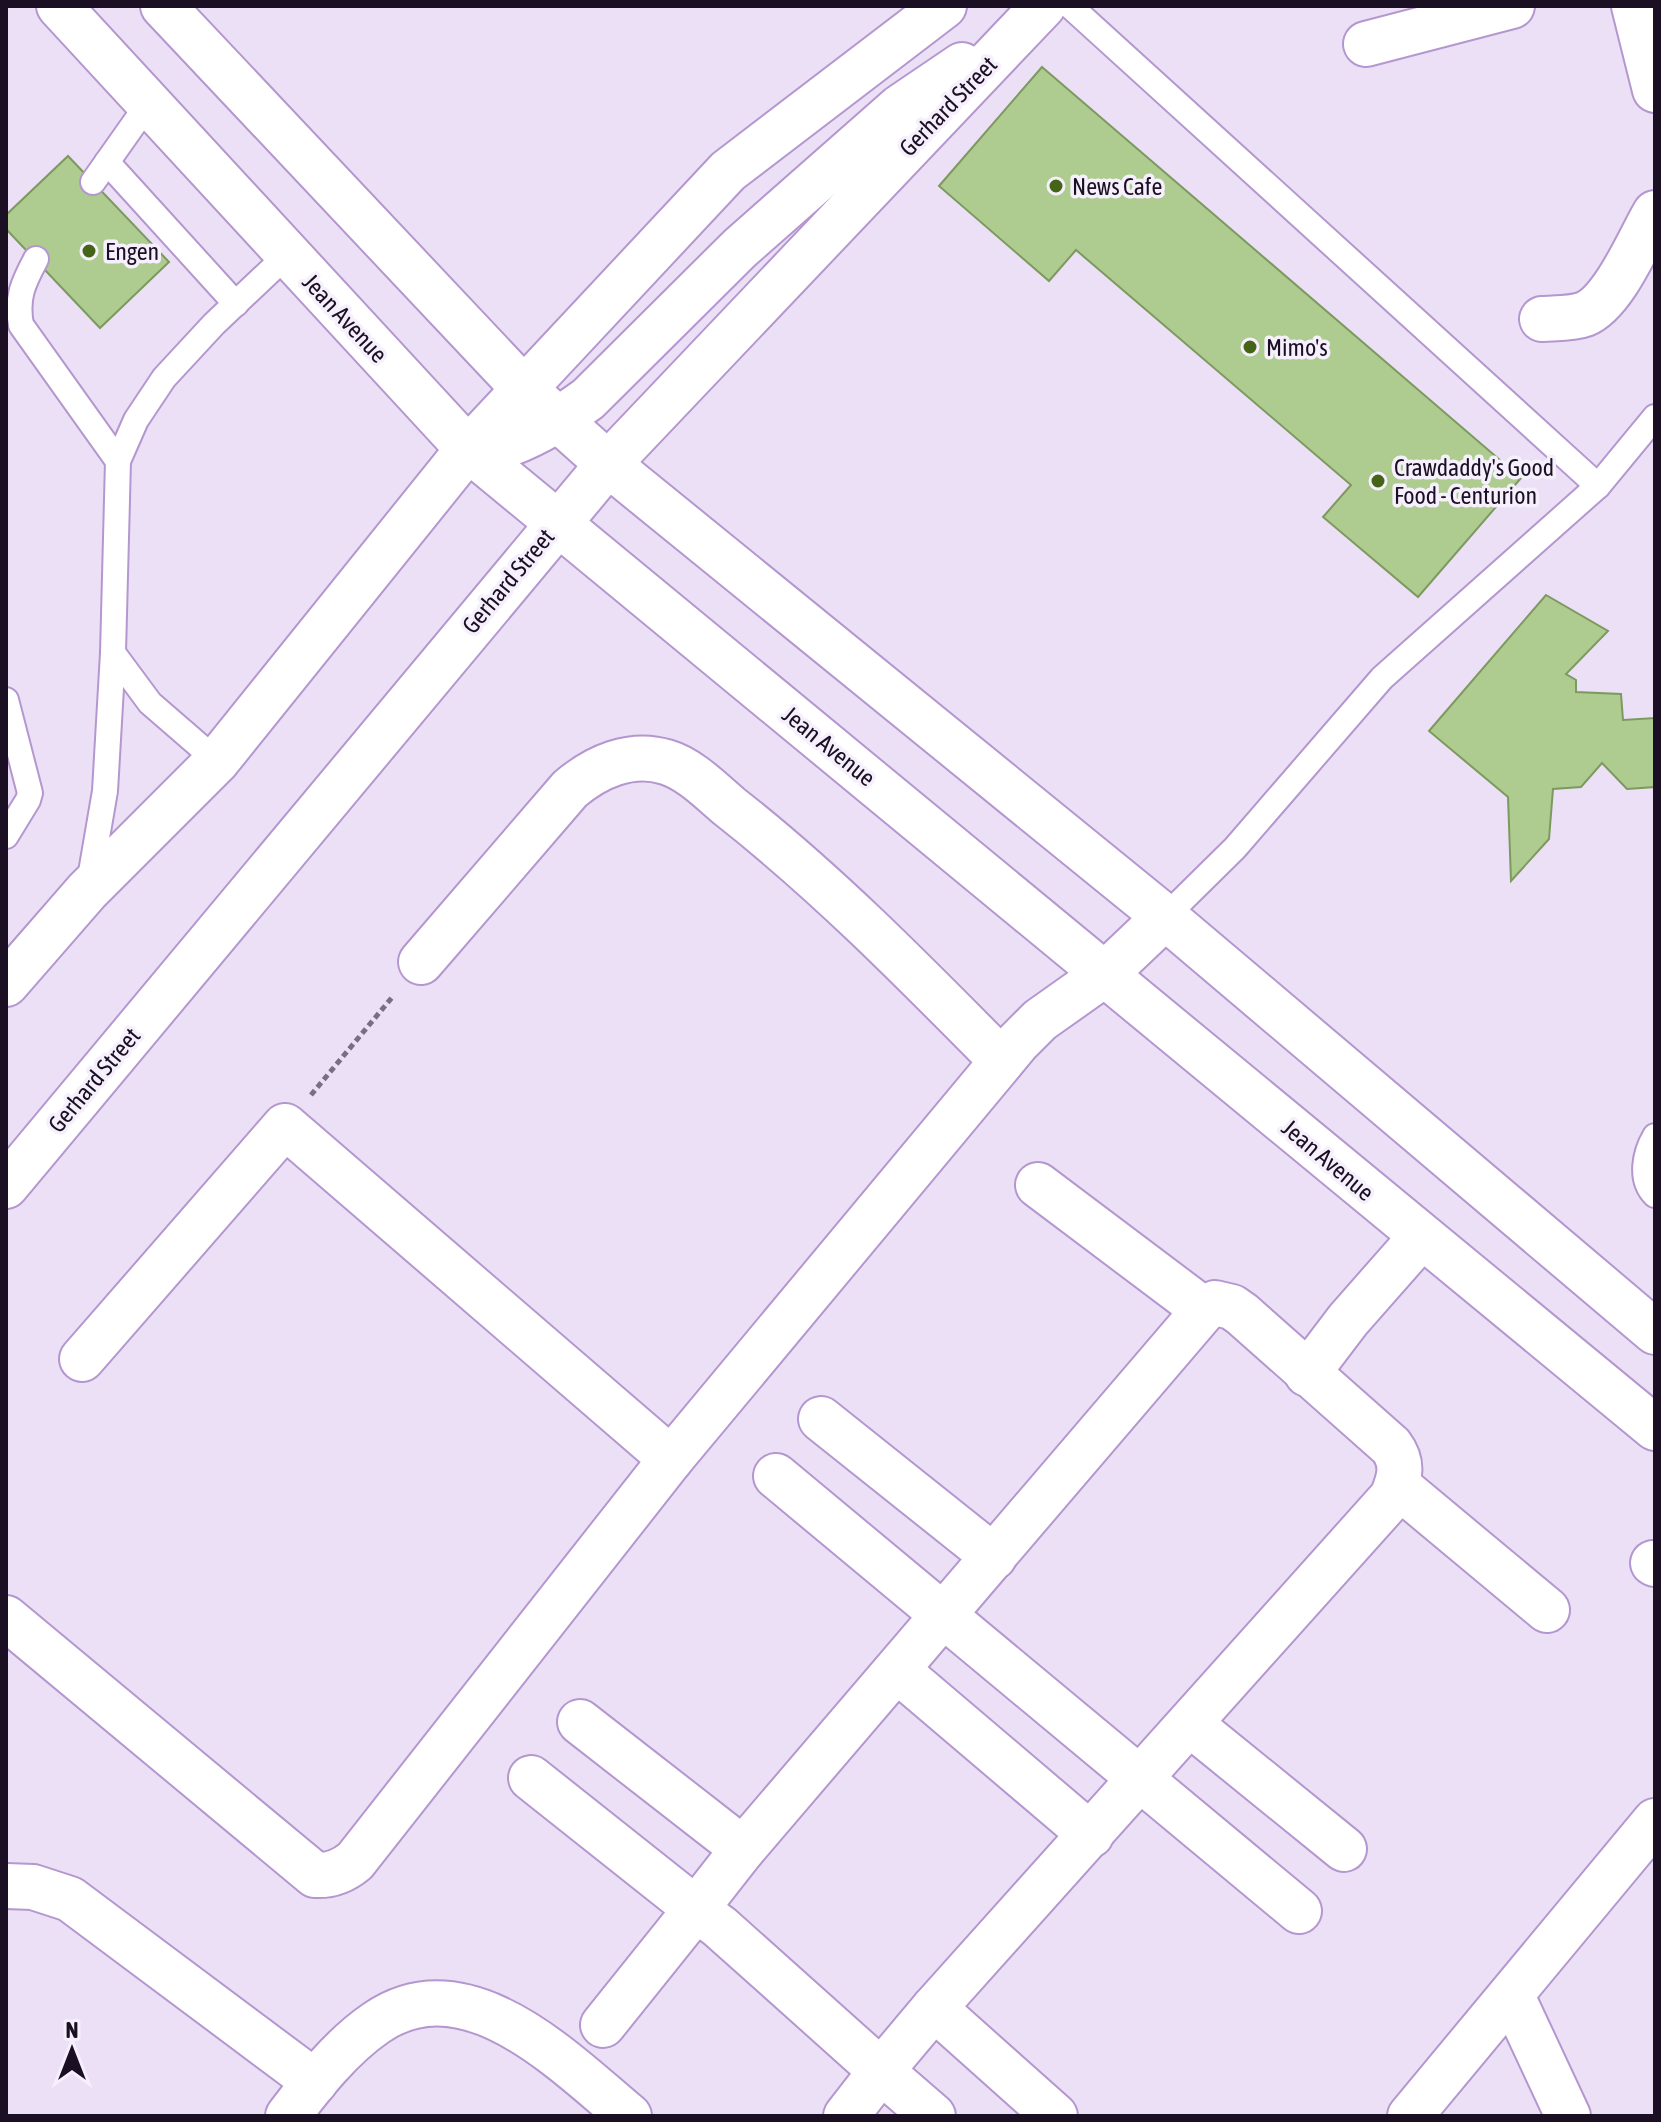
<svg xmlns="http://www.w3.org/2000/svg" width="1661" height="2122" viewBox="0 0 1661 2122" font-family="'Asap Condensed',sans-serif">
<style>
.building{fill:#aecb90;stroke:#7d995f;stroke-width:2}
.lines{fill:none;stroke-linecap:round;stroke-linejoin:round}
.lane-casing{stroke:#b597cf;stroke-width:28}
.street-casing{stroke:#b597cf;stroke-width:48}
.secondary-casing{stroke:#b597cf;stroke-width:48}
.path{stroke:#7a6e84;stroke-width:5;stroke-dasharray:6 4;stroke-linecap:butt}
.lane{stroke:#fff;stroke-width:24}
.street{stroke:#fff;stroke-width:44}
.secondary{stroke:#fff;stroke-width:44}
.poi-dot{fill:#456418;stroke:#f6f0fc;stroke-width:3}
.labels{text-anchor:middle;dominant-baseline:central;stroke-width:7;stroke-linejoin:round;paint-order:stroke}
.street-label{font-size:24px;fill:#1b0f24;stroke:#f6f0fc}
.poi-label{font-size:24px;fill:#1b0f24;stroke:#f6f0fc;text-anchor:start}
</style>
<rect width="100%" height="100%" fill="#ece0f7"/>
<g class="building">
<polygon points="1042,67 1521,478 1418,597 1323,517 1351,485 1076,250 1049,281 939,186"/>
<polygon points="68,156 169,262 100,328 6,229 6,215"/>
<polygon points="1546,595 1608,631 1566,674 1576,680 1576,692 1621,694 1623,720 1655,718 1655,787 1627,789 1602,763 1581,787 1553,789 1549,839 1511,881 1508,797 1429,731"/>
</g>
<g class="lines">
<defs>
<g id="lane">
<polyline points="1070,6 1598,486 1382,678 1235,848 1165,917"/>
<polyline points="107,162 236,304"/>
<polyline points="93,182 148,104"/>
<path d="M 36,259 C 23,283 16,298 21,325 L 118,461"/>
<polyline points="1598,486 1655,417"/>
<polyline points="113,653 150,703 217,761"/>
<polyline points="6,700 30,793 28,800 6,836"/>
<polyline points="89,884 105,791 113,653 118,461 136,420 164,378 214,324 287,255"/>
<path d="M 1655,1136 C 1645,1153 1639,1179 1655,1195"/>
</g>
<g id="street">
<polyline points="1634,6 1655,90"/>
<polyline points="1366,44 1512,6"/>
<path d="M 1542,319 C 1555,318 1572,319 1585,314 C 1614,302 1639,240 1655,213"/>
<path d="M 421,962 L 570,789 C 596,767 631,751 666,762 C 690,769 711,791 730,807 C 828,884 915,973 1002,1061"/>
<polyline points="1038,1185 1204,1310"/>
<path d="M 1215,1303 L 1232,1307 L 1242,1314 L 1391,1446 C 1404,1463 1400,1478 1392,1497 L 934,2008 L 881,2071 L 720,1927 L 696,1909 L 743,1849 L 1204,1310 Z"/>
<polyline points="82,1359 285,1126 671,1459"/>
<polyline points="1307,1374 1348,1320 1421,1237"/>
<polyline points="821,1419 994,1557"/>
<polyline points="776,1476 1299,1911"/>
<polyline points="1397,1485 1547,1610"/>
<polyline points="1653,1563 1655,1564"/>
<path d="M 6,1618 L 315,1875 C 331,1876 343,1871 355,1861 L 671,1459 L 1018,1042 L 1040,1020 L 1105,974 L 1165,917"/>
<polyline points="897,1670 1091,1835"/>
<polyline points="580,1722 743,1849"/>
<polyline points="1190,1724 1344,1849"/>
<polyline points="531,1778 696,1909 603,2025"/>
<polyline points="6,1886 33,1887 70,1899 315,2082"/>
<polyline points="1512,1996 1568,2116"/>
<polyline points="934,2008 1055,2116"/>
<path d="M 288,2116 C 313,2083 341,2047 376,2023 C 466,1961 563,2061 629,2116"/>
<polyline points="846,2116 881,2071 933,2116"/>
<polyline points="1410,2116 1655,1821"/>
</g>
<g id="secondary">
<polyline points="59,6 468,449 1655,1428"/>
<polyline points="163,6 524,389 608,464 1165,917 1655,1332"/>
<path d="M 468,449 C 478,449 490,449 499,447 C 531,438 562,418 588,399 L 740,248 L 900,107 L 962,65"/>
<polyline points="6,984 87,891 217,761 468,449 728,171 944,6"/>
<polyline points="6,1186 608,464 1043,6"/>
</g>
</defs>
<use href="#lane" class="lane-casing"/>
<use href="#street" class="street-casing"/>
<use href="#secondary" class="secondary-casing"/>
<polyline class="path" points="311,1095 394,995"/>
<use href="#lane" class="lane"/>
<use href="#street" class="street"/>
<use href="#secondary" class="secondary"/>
</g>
<g class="poi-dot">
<circle cx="1056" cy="186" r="8"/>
<circle cx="89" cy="251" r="8"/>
<circle cx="1250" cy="347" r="8"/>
<circle cx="1378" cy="481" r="8"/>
</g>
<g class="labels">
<g class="street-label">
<text transform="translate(948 106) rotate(-46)">Gerhard Street</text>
<text transform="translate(345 318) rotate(47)">Jean Avenue</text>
<text transform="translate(508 581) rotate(-50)">Gerhard Street</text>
<text transform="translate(829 746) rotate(39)">Jean Avenue</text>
<text transform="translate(94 1080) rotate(-50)">Gerhard Street</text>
<text transform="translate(1328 1160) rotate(40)">Jean Avenue</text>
</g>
<g class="poi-label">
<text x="1072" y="186">News Cafe</text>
<text x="105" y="251">Engen</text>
<text x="1266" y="347">Mimo's</text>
<text x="1394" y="467">Crawdaddy's Good<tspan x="1394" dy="28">Food - Centurion</tspan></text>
</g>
</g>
<rect width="1661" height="2122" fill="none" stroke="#1b0f24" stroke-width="16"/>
<g transform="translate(72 2050)" stroke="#f6f0fc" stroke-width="6" paint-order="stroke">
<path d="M0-6L14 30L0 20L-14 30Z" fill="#1b0f24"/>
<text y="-12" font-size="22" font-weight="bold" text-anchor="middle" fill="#1b0f24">N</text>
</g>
</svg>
